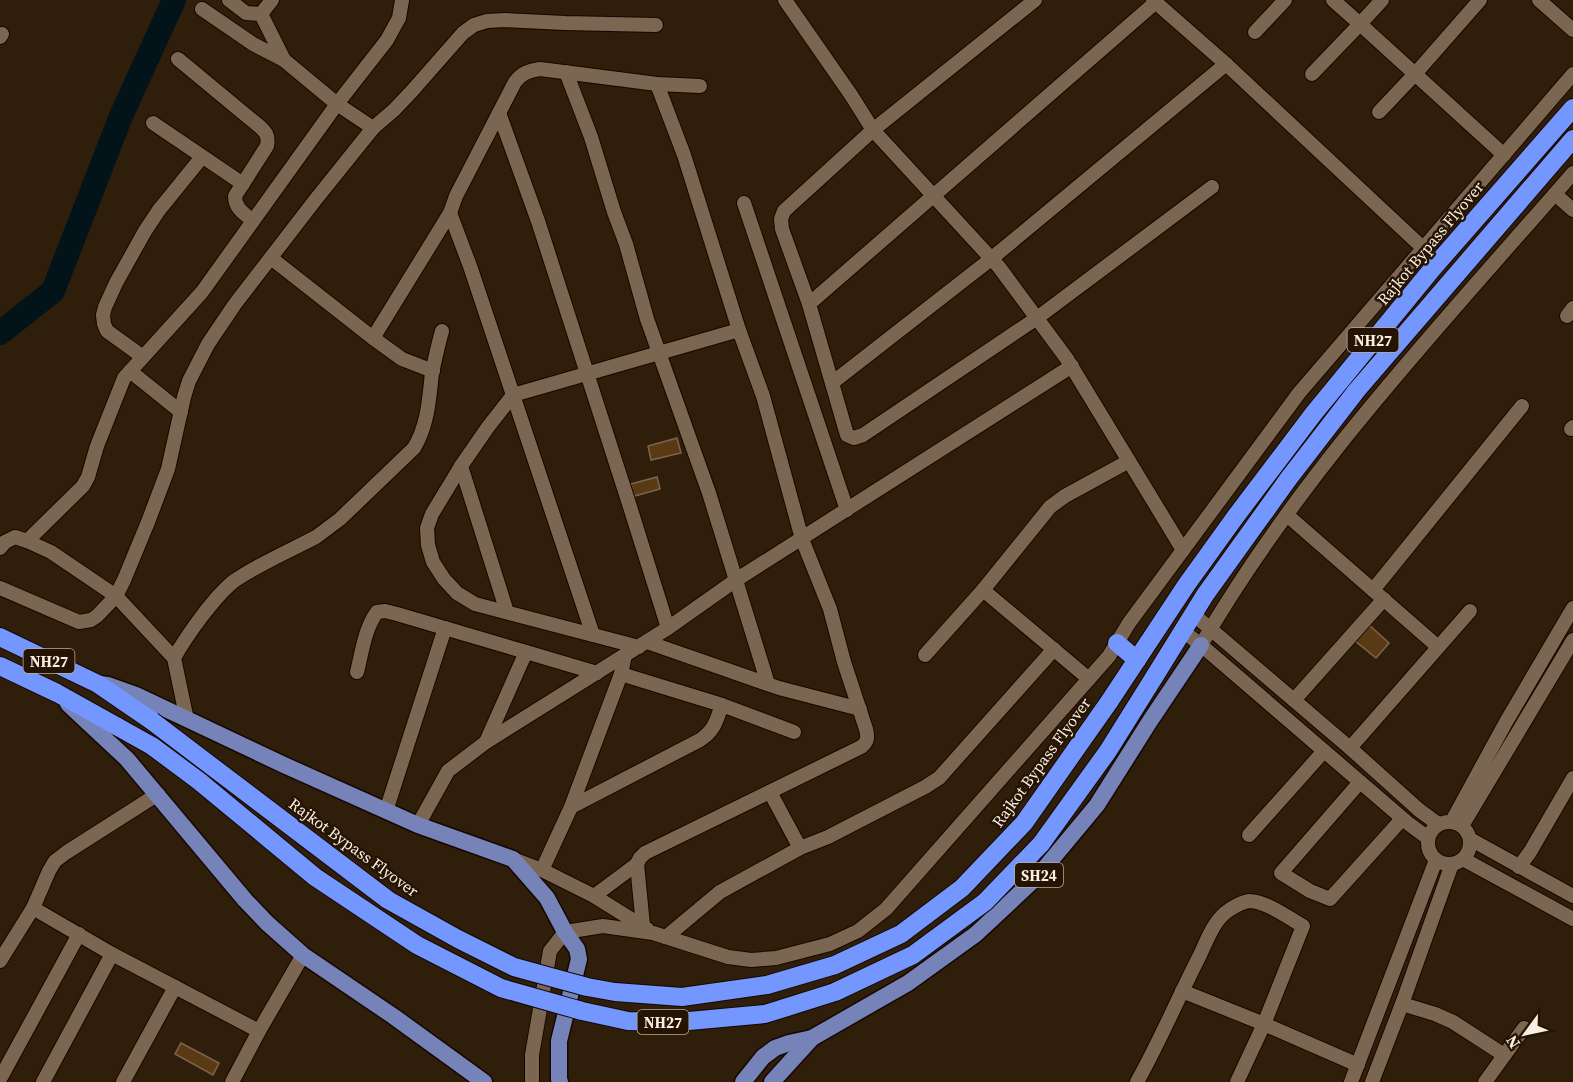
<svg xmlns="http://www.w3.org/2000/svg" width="1573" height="1082" viewBox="0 0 1573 1082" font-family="'Source Serif 4',serif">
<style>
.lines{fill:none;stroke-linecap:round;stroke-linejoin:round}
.river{stroke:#021319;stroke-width:24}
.building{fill:#5a3a15;stroke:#7b6550;stroke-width:1.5}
.minor-casing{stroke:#170700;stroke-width:16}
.major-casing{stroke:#170700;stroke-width:19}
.highway-casing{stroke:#170700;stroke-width:20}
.minor{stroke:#7b6651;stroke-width:14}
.major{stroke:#7683b9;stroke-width:16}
.highway{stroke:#7396ff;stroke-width:18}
.highway-bridge-casing{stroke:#170700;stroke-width:20;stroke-linecap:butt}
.highway-bridge{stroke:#7396ff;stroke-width:18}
.labels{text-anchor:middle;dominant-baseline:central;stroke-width:5;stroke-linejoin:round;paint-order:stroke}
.shield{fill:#251403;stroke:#baad9f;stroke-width:1.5}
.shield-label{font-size:15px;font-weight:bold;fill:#faeee2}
.street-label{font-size:16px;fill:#faeee2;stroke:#251403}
</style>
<rect width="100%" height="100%" fill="#2f1e0a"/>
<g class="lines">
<polyline class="river" points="0,333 53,291 121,116 174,0"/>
</g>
<g class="building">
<polygon points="677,438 681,453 651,460 648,446"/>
<polygon points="657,477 660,489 631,497 627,485"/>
<polygon points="1366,622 1389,643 1376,658 1354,640"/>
<polygon points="181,1043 219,1063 213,1075 175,1054"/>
</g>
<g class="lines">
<defs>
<g id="minor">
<polyline points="229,0 246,13 261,14 284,60"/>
<polyline points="785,0 851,95 873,130 999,267 1067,359 1183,550"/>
<polyline points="1035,0 873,130 784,211 781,219 782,229 809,304 847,435 854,438 863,435 1037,318 1212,187"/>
<polyline points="1153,0 1226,64 1423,248"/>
<polyline points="1382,0 1360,24 1504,155"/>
<polyline points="1539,0 1573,30"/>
<polyline points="202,9 253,44 284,60 337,104 373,128"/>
<polyline points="261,14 272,0"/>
<polyline points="1255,32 1285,0"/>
<polyline points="0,37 2,34"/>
<path d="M 178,59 L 259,126 C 266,132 269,136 267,146 L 235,196 C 235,209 244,213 253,221"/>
<polyline points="566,72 591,137 614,212 626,244 647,319 709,493 768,684"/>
<polyline points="1312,74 1360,24 1333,0"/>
<polyline points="1379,112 1415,74 1480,0"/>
<polyline points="499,113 538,221 631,510 668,628"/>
<polyline points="153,123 243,184"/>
<polyline points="1555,194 1573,210"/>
<polyline points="744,203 847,510"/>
<polyline points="450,213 470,266 593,635"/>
<polyline points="271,258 373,338 402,359 433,371"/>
<polyline points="809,304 1156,2"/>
<polyline points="1567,316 1573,308"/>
<path d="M 373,338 L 450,213 L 456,196 L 515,82 C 522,73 528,71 540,69 L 657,84 L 700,86"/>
<polyline points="143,357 107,331 104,324 103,315 105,307 116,283 145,231 159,210 202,157"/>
<polyline points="130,371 181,412"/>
<polyline points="832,383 991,259 1226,64"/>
<polyline points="1571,429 1573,427"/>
<polyline points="461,466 507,612"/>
<polyline points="1287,515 1437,646"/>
<polyline points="27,541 83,486 88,477 97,446 124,378 202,292 337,104 387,40 399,18 402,0"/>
<polyline points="0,548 5,542 15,537 27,541 51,552 116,596 174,658"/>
<polyline points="0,588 79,622 91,620 97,616 116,596 124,580 148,522 168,469 184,397 189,381 208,344 235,304 316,199 373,128 394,110 412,91 463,33 474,25 487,21 505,20 565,23 656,25"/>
<polyline points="983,590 1089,679"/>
<polyline points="1373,590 1522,406"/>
<polyline points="1193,614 1350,748 1419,810 1438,824"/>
<polyline points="1183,631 1201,645 1409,824 1428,838"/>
<polyline points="647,642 779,688 860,709"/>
<path d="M 1201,645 C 1302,471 1442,324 1573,173"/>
<polyline points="639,647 475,604 457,593 444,579 433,562 428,545 427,528 432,514 461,466 488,427 513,395 739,330"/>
<polyline points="526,652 597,673"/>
<polyline points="925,655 983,590 1050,507 1065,496 1129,461"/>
<path d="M 357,672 C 362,652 365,628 377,612 L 385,611 L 397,614 L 526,652 L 486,742"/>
<polyline points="621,674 722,705 794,732"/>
<polyline points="1294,700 1384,599"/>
<path d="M 187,720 L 174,658 C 187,635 214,597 234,581 C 257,565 291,550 316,537 L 340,519 L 414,448 C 428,425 429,399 432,373 C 435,359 438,345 442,331"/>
<polyline points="1350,748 1470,611"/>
<polyline points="1360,782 1281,873 1310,891 1330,899 1402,819"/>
<polyline points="770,792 800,848"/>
<path d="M 571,807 L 700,740 C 715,730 716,721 722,705"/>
<polyline points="386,811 445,628"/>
<polyline points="1452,821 1506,722 1573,608"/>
<circle cx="1449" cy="843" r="21"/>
<polyline points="418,825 448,771 486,742 668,628 736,580 1072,366"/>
<polyline points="1462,826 1573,640"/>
<polyline points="1249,835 1324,751"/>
<polyline points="1470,839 1573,896"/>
<polyline points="513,859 542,870 594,896 647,929"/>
<polyline points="1463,859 1573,919"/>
<polyline points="1519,867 1530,852 1573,778"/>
<polyline points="542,870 571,807 621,674 625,655"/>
<polyline points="594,896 637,864"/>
<polyline points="33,908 112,954 259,1031"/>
<path d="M 643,926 L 637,864 L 640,858 L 645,853 L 861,747 C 868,742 868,737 866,729 L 844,662 L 830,609 L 802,539 L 763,396 L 739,330 L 684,155 L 657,84"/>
<polyline points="666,937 720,892 800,848 828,837 925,787 939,778 1054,649"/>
<polyline points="0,961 33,908 49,871 55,861 67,852 158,794"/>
<polyline points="1182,991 1264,1024 1358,1065"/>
<polyline points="1402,1004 1435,1014 1453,1022 1504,1055"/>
<polyline points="0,1079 79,934"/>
<polyline points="43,1082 112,954"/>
<polyline points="123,1082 175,987"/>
<polyline points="232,1082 259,1031 303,955"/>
<polyline points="532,1082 532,1055 550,951 565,932 603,926 653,933 728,957 751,960 776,958 830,944 858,931 886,909 1109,656 1129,623 1299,393 1573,74"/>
<path d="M 1137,1082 C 1160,1041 1178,998 1199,957 C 1206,943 1212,924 1225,913 C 1231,908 1242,902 1249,901 C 1266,901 1289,918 1303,926 L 1264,1024 L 1237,1082"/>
<polyline points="1351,1082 1436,860"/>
<polyline points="1372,1082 1402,1004 1452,864"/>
<polyline points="1485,1082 1524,1028"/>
</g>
<g id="major">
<polyline points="99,684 108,685 136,695 284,765 418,825 513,859 547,898 565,932 577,949 579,959 559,1041 559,1079 560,1082"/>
<polyline points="68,704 127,759 245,900 267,923 303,955 393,1016 484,1082"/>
<polyline points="743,1082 763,1057 775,1048 789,1043 812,1038 908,983 976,934 1038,876 1097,805 1150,721 1201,645"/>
<polyline points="772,1082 812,1038"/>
</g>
<g id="highway">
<polyline points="0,637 98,684 152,721"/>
<polyline points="1117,643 1137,660"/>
<polyline points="0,666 57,693 118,727"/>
<polyline points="1153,679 1205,595 1289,478 1357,390 1573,139"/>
<polyline points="1109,702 1187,584 1236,516 1314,413 1433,268 1573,108"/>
</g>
</defs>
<use href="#minor" class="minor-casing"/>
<use href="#major" class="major-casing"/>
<use href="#highway" class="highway-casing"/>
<use href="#minor" class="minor"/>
<use href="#major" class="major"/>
<use href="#highway" class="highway"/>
<defs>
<g id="highway-bridge">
<polyline points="152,721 388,900 458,939 514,967 587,987 615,992 682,997 767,985 835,965 901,934 962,888 1024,823 1109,702"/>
<polyline points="118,727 152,746 199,781 315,877 417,945 501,988 582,1011 628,1021 678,1022 765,1014 835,992 913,955 985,902 1041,844 1108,751 1153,679"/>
</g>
</defs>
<use href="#highway-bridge" class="highway-bridge-casing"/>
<use href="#highway-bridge" class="highway-bridge"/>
</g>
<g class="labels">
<g class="shield">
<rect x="1347.5" y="328" width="51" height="24" rx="4.5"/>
<rect x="23.5" y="649" width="51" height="24" rx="4.5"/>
<rect x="1015" y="863" width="48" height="24" rx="4.5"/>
<rect x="637.5" y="1010" width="51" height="24" rx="4.5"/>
</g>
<g class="shield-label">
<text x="1373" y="340">NH27</text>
<text x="49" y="661">NH27</text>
<text x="1039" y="875">SH24</text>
<text x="663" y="1022">NH27</text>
</g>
<g class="street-label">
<text transform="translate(1430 243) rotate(-50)">Rajkot Bypass Flyover</text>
<text transform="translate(1041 762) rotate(-54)">Rajkot Bypass Flyover</text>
<text transform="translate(354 847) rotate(36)">Rajkot Bypass Flyover</text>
</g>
</g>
<g transform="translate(1525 1034) rotate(237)" stroke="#251403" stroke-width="4.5" paint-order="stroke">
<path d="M0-4.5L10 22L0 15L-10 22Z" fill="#faeee2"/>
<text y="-9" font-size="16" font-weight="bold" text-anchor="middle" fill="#faeee2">N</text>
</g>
</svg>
